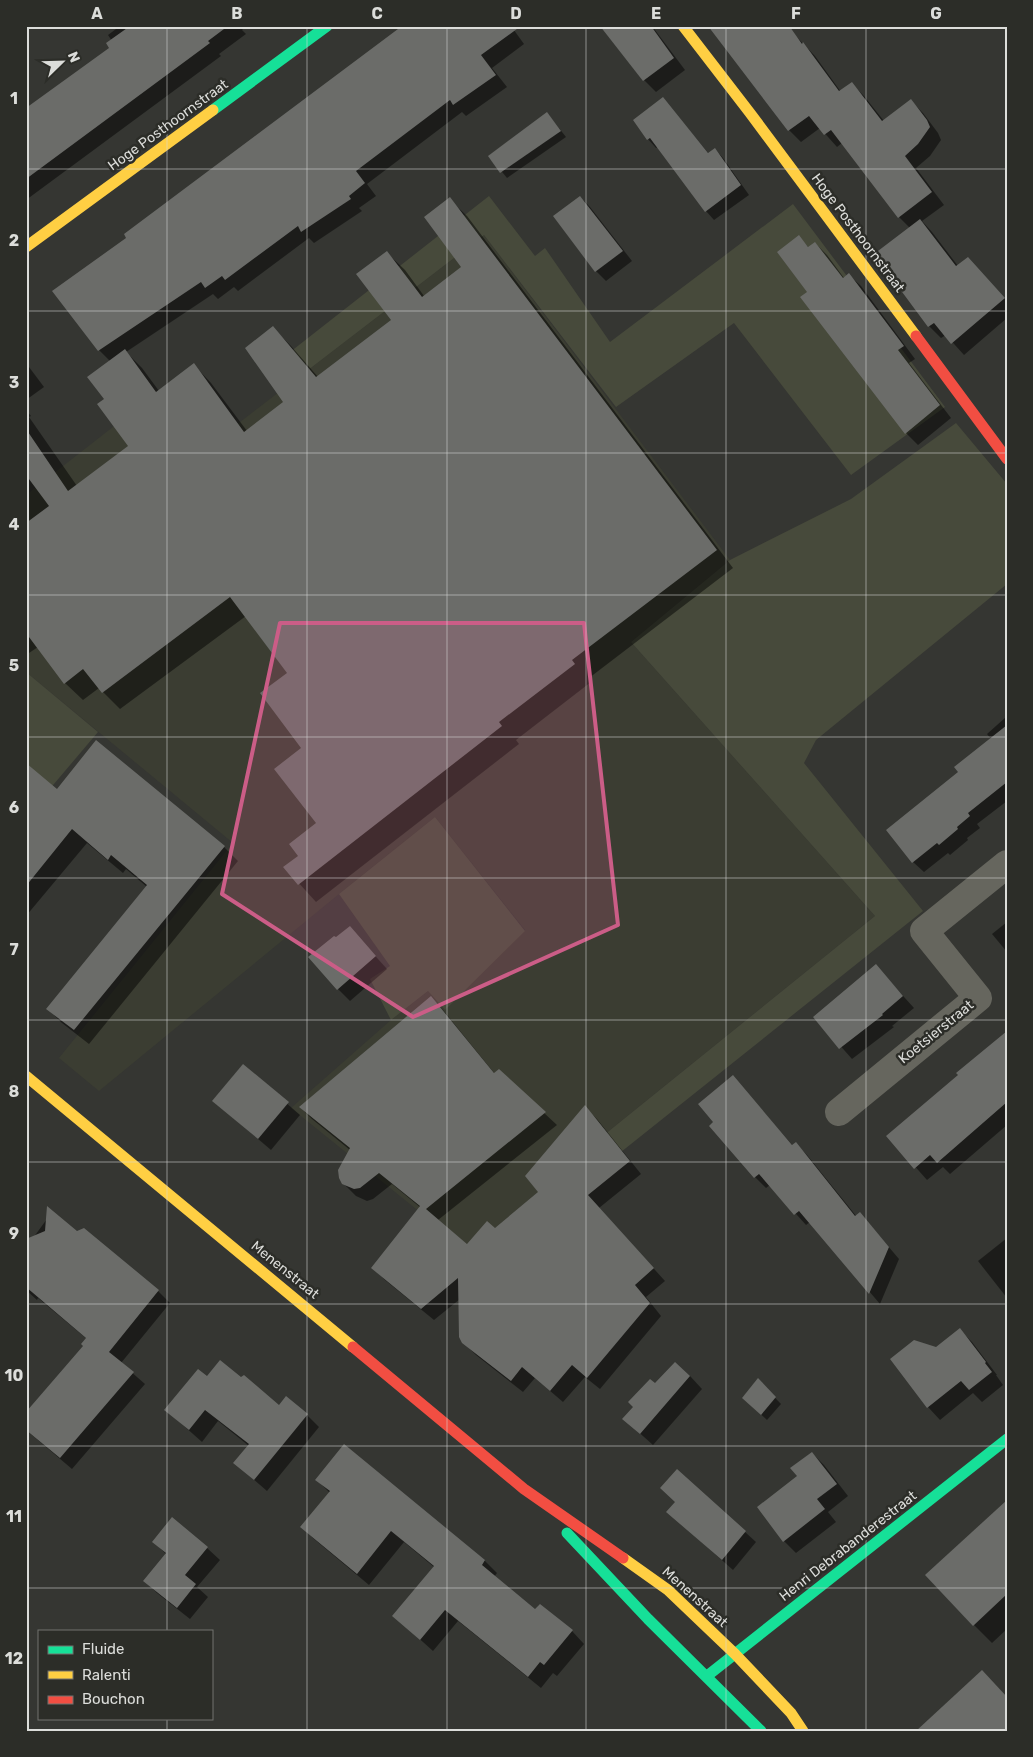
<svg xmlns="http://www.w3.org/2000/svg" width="1033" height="1757" viewBox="0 0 1033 1757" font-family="Rubik,sans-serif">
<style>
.built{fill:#3b3d32}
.green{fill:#474a3b}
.shadow{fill:#0007}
.building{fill:#6b6c69}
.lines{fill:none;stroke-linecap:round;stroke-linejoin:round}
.street{stroke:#66665e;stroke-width:28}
.fast{stroke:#16e098;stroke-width:11}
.slow{stroke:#ffcf43;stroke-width:11}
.jam{stroke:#f24e42;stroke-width:11}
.marked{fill:#cb5d87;fill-opacity:0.2;stroke:#cb5d87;stroke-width:4;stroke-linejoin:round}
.grid{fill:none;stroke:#dcddda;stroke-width:1;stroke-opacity:0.55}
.labels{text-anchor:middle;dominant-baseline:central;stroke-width:5;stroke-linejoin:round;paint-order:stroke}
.street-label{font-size:14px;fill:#dcddda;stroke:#2c2d28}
.neatline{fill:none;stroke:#dcddda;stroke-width:2}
.grid-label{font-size:16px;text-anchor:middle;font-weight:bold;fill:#dcddda}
</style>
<rect width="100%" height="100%" fill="#353632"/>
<polygon class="built" points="484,235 730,560 631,642 875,916 604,1135 483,1263 291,1108 391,1020 428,991 445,1009 525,930 435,817 339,894 99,1091 59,1058 233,843 26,672 26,495 141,405 184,465"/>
<g class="green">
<polygon points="489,196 535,256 545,248 610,342 793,204 945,407 851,475 734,323 616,407 484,235 299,377 285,356"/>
<polygon points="956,423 1007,484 1007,584 816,740 804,763 923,911 621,1152 604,1135 875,916 631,642 730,560 851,499"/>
<polygon points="26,672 98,732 26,817"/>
<polygon points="435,817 525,931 445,1010 428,991 391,1020 370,979 390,966 339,894"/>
</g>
<g class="shadow">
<polygon points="120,26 246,26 242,30 246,34 219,54 221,56 26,200 26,110 111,48 112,41 108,35"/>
<polygon points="511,26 524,44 492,68 507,87 466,116 462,112 367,184 376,196 359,208 362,211 314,243 309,238 238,291 234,287 218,299 213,294 126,352 142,368 159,391 194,365 211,383 247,431 285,402 273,328 291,346 318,377 393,320 387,253 405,270 424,296 463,267 449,199 467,216 733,568 589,678 591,682 516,740 519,744 316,902 285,868 299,856 318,824 289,673 246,616 120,709 99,688 83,700 65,683 38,647 26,655 26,410 31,416 29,417 77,486 130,446 105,400 110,361 99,350"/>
<polygon points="602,26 652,26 685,70 656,92 644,80"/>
<polygon points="710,26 783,26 789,29 815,56 841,92 852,84 864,96 884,121 911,101 923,113 938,133 941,140 930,156 916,168 944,205 922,221 932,232 958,266 968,258 1007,301 1007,318 964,355 946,335 941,338 929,326 876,254 910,228 899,217 842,143 837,147 820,128 801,142 789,130"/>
<polygon points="663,99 709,154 715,149 723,158 749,195 714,220 706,211 658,147 656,148 648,139"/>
<polygon points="547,113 566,137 507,178 489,156"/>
<polygon points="580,197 590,207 632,261 606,281 596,271"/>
<polygon points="799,237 809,248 815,243 827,255 844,278 849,275 861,286 915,359 909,363 951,418 918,445 906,433 808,292"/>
<polygon points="26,363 44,387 26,400"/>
<polygon points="1006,717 1007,801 977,824 980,828 967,838 968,840 950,855 948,853 924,872 913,862 960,772 991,739 987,734"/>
<polygon points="26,765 57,791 224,847 238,861 89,1044 62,1023 48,1009 147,887 126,869 123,873 87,843 26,916"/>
<polygon points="1007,922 1007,952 992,934"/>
<polygon points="350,928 387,969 350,1001 338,989 336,938"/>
<polygon points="876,966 914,1008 892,1026 894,1027 852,1059 815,1017"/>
<polygon points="431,998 443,1010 495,1074 499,1071 557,1125 438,1220 468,1245 495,1230 540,1193 585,1107 597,1119 641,1174 599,1208 665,1281 646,1297 661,1316 600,1389 585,1377 563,1402 535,1378 523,1392 476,1355 463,1342 460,1299 434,1320 385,1280 373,1268 421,1208 392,1184 373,1199 367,1201 356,1196 343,1183 350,1150 312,1119 300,1107"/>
<polygon points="1007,1033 1007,1125 950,1174 943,1167 927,1180 888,1136 960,1076"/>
<polygon points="243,1065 300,1115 271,1150 214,1101"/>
<polygon points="733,1077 793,1146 796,1144 807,1155 857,1217 860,1213 899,1259 880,1304 810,1222 806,1225 770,1185 766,1188 755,1177 715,1122"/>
<polygon points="52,1212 76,1233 84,1230 158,1291 170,1303 121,1363 145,1384 72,1469 26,1430 26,1414 85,1346 87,1339 38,1298 37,1300 26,1290 26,1242 28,1245"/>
<polygon points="1007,1238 1007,1298 978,1261"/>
<polygon points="960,1330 972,1342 997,1375 996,1375 1003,1385 982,1402 973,1393 940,1420 928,1407 936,1348"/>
<polygon points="690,1376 702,1389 653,1445 624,1419 655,1385"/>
<polygon points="207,1378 280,1407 307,1415 319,1427 267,1491 235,1463 249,1446 218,1421 202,1442 166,1410"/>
<polygon points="758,1380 781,1404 767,1420 750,1404"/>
<polygon points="344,1446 485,1561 497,1573 494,1577 535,1611 572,1631 584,1644 557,1676 553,1673 541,1688 458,1621 433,1651 394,1616 434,1567 404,1542 369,1585 314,1539 302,1527 330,1493 317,1480"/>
<polygon points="812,1453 824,1465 848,1496 828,1512 836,1522 796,1553 784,1541 758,1507 799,1476"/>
<polygon points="1007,1501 1007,1629 992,1643 974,1625"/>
<polygon points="668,1512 745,1532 756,1542 733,1570"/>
<polygon points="154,1542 207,1548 220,1560 197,1587 208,1597 190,1619 157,1593 145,1581 166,1554"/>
</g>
<g class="building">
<polygon points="130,26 228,26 208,41 210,43 26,179 26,108 109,48 106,43"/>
<polygon points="402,26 521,26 481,55 496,75 453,105 450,100 356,171 365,183 349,196 351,199 301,232 298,226 225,280 222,276 205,288 201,282 98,351 52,291 126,238 124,234"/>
<polygon points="600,26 651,26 674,58 643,81"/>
<polygon points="708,26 790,27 802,44 803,42 839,91 852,82 882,121 911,99 927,120 930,127 918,144 905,156 932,192 898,218 831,130 824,135 809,116 788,131"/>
<polygon points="663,97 708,153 715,148 741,185 705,212 650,138 647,140 633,120"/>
<polygon points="547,112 561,131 500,173 488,156"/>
<polygon points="580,196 623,251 595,272 553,216"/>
<polygon points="450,197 717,550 572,660 575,664 499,722 502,726 298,885 283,867 298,856 289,844 316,823 274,769 301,748 260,693 287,673 230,597 102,693 83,669 64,684 26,633 26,523 49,506 26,475 26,429 68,491 128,446 97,404 104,399 87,377 125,349 156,392 194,363 244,432 283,402 245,348 273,326 316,377 391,320 356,274 387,251 422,297 461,267 424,217"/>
<polygon points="920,219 956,266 968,257 1005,298 951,344 934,323 928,327 874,254"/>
<polygon points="799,235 808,247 815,242 843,278 849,273 904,346 898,350 940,405 905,434 800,297 807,292 777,252"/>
<polygon points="1007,725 1007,782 968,813 970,816 957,827 958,829 939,845 937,843 912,863 886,830 958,772 954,767"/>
<polygon points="96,740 225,846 74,1030 46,1009 147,885 111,855 108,860 72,829 26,886 26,763 57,789"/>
<polygon points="350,926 376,956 337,990 308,957 334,936 336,937"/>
<polygon points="876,964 903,996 882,1014 883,1015 839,1049 813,1017"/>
<polygon points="431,996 494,1073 499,1069 546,1112 426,1209 467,1244 487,1221 495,1228 538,1192 525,1176 585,1105 630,1161 588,1195 654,1268 635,1285 650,1303 587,1378 572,1365 550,1391 522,1367 511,1381 462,1343 459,1337 458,1278 421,1309 371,1268 420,1206 379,1173 360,1188 354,1189 342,1184 339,1178 338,1170 350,1148 299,1107"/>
<polygon points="1007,1031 1007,1102 937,1163 930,1155 914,1169 886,1136 958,1075 956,1073"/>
<polygon points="243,1064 289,1102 258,1139 212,1101"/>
<polygon points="733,1075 792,1145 796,1142 855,1216 860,1212 889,1247 869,1294 799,1211 794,1215 759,1174 754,1178 709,1126 713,1122 698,1104"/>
<polygon points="47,1206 77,1231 84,1228 159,1290 109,1352 134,1372 60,1458 26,1430 26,1412 83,1346 81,1344 86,1338 26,1287 26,1239 45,1231"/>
<polygon points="960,1328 986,1362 985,1363 992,1372 969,1390 961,1381 927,1408 890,1359 914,1340 936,1347"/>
<polygon points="220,1360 241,1377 244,1375 279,1405 286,1396 308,1414 254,1480 233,1463 249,1444 205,1410 189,1430 164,1410 198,1369 207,1376"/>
<polygon points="675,1362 690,1376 640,1434 622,1419 633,1407 628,1402 650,1379 655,1383"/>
<polygon points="758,1378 776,1397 761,1415 742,1398"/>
<polygon points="344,1444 485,1560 482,1565 535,1609 540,1604 573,1630 544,1665 540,1662 528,1677 445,1610 420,1640 392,1616 434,1566 391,1531 357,1574 300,1527 330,1491 315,1480"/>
<polygon points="812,1452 837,1484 817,1499 825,1509 783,1542 757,1507 797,1476 790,1468"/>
<polygon points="677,1469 746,1531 722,1560 666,1512 675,1502 660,1488"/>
<polygon points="1007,1500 1007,1594 973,1626 925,1575"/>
<polygon points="172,1517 208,1547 185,1575 196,1584 177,1608 143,1581 166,1553 152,1542"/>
<polygon points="982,1670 1007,1697 1007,1731 916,1731"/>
</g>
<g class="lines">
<polyline class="street" points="839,1112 978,998 924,931 1007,864"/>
<g class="fast">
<polyline points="213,110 327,26"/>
<polyline points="567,1533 648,1619 761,1731"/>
<polyline points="707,1676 1007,1439"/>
</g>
<g class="slow">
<polyline points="683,26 750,113 916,336"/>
<polyline points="26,247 213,110"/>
<polyline points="26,1076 353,1347"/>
<polyline points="623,1558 668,1590 735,1654 791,1713 803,1731"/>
</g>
<g class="jam">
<polyline points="916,336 1007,459"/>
<polyline points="353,1347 524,1489 623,1558"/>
</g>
</g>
<path class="marked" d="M 280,623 L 584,623 L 618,925 L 413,1017 L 222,894 Z"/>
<path class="grid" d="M 167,26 L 167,1631M 307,26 L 307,1731M 447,26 L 447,1731M 586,26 L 586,1731M 726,26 L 726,1731M 866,26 L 866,1731M 26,169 L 1007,169M 26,311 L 1007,311M 26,453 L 1007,453M 26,595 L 1007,595M 26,737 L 1007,737M 26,878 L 1007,878M 26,1020 L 1007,1020M 26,1162 L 1007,1162M 26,1304 L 1007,1304M 26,1446 L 1007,1446M 26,1588 L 1007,1588M 167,1718 L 167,1731"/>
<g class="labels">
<g class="street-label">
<text transform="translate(168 125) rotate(-36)">Hoge Posthoornstraat</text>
<text transform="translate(858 233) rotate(53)">Hoge Posthoornstraat</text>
<text transform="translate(936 1032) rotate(-39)">Koetsierstraat</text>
<text transform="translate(285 1270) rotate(39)">Menenstraat</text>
<text transform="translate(848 1546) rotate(-38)">Henri Debrabanderestraat</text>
<text transform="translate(695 1597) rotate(42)">Menenstraat</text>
</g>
</g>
<rect width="1033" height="1757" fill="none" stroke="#2c2d28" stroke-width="55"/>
<rect x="38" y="1630" width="175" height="90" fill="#2c2d28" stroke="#72736f"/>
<rect x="48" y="1646" width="25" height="8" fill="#16e098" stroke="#72736f"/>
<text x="82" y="1654" font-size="15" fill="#dcddda">Fluide</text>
<rect x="48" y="1671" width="25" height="8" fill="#ffcf43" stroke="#72736f"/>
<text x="82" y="1680" font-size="15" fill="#dcddda">Ralenti</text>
<rect x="48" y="1696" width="25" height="8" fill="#f24e42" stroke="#72736f"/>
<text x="82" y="1704" font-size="15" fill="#dcddda">Bouchon</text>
<g transform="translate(62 62) rotate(67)" stroke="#2c2d28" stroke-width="4" paint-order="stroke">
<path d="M0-4L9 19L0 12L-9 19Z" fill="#dcddda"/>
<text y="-8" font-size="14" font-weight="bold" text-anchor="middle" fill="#dcddda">N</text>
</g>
<rect x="28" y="28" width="978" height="1702" class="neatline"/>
<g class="grid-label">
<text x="97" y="19">A</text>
<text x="237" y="19">B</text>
<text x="377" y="19">C</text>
<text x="516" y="19">D</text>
<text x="656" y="19">E</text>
<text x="796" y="19">F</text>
<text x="936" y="19">G</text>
<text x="14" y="104">1</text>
<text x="14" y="246">2</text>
<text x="14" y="388">3</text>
<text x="14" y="530">4</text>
<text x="14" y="671">5</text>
<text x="14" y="813">6</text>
<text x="14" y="955">7</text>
<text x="14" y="1097">8</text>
<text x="14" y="1239">9</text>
<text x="14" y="1381">10</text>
<text x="14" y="1522">11</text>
<text x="14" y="1664">12</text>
</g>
</svg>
